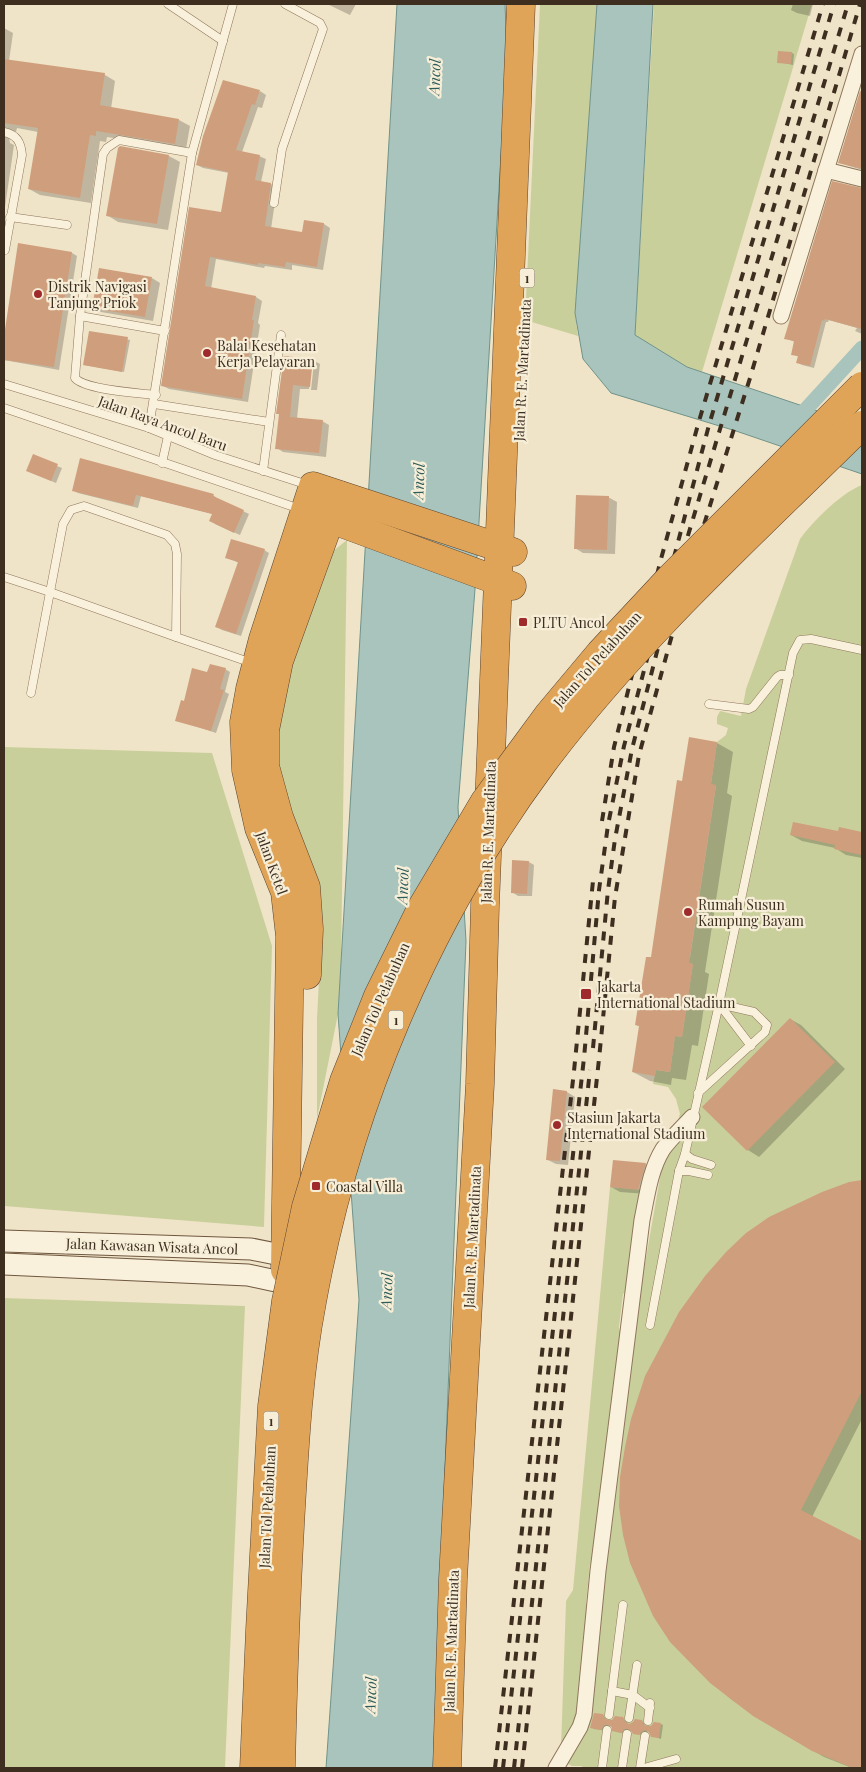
<svg xmlns="http://www.w3.org/2000/svg" width="866" height="1772" viewBox="0 0 866 1772" font-family="'Playfair Display',serif">
<style>
.green{fill:#c9cf9b}
.water{fill:#a9c4bc;stroke:#6f938a}
.shadow{fill:#0003}
.lines{fill:none;stroke-linecap:round;stroke-linejoin:round}
.canal{stroke:#a9c4bc;stroke-width:15}
.building{fill:#cf9f7d}
.lane-casing{stroke:#8d765c;stroke-width:9}
.street-casing{stroke:#8d765c;stroke-width:17}
.secondary-casing{stroke:#6f573f;stroke-width:23}
.highway-casing{stroke:#5b4430;stroke-width:29}
.lane{stroke:#faf1dc;stroke-width:8}
.street{stroke:#faf1dc;stroke-width:15}
.secondary{stroke:#faf1dc;stroke-width:21}
.highway{stroke:#e0a458;stroke-width:28}
.rail{stroke:#3d2e20;stroke-width:4;stroke-dasharray:9 9;stroke-linecap:butt}
.highway-bridge-casing{stroke:#5b4430;stroke-width:29;stroke-linecap:butt}
.highway-bridge{stroke:#e0a458;stroke-width:28}
.poi-dot{fill:#9e2a2b;stroke:#f7eed8;stroke-width:2}
.labels{text-anchor:middle;dominant-baseline:central;stroke-width:4.5;stroke-linejoin:round;paint-order:stroke}
.shield{fill:#f7eed8;stroke:#756857;stroke-width:1}
.shield-label{font-size:12px;font-weight:bold;fill:#3d2e20}
.poi-label{font-size:14px;fill:#3d2e20;stroke:#f7eed8;text-anchor:start}
.street-label{font-size:14px;fill:#3d2e20;stroke:#f7eed8}
.water-label{font-size:15px;font-style:italic;fill:#2f5d5a;stroke:#f7eed8}
</style>
<rect width="100%" height="100%" fill="#f0e4c8"/>
<g class="green">
<polygon points="540,4 597,4 575,313 578,336 525,320"/>
<polygon points="654,4 812,4 702,372 687,367 635,335"/>
<path d="M 862,485 L 862,1768 L 582,1768 L 582,1766 L 572,1766 L 564,1762 L 580,1734 L 611,1523 L 612,1526 L 640,1292 L 661,1172 L 680,1114 L 676,1099 L 668,1087 L 653,1084 L 656,1070 L 670,1072 L 675,1036 L 682,1037 L 693,964 L 675,961 L 690,958 L 716,786 L 711,784 L 717,742 L 726,735 L 728,728 L 717,724 L 717,717 L 720,711 L 741,716 L 746,689 L 800,539 C 813,521 841,493 862,485 Z"/>
<polygon points="347,540 341,963 338,1014 317,1119 317,1018 320,962 274,760 286,678 327,556"/>
<polygon points="4,747 212,753 272,946 264,1227 4,1206"/>
<polygon points="610,1187 645,1190 628,1290 623,1294 619,1327 622,1343 599,1555 590,1564 586,1604 592,1611 582,1713 561,1748 566,1601 573,1590"/>
<polygon points="4,1298 245,1306 225,1768 4,1768"/>
</g>
<g class="water">
<polygon points="397,4 505,4 507,55 475,589 458,807 466,941 433,1768 326,1768 359,1300 338,1014"/>
<polygon points="597,4 653,4 635,335 687,367 862,426 862,474 736,431 611,393 583,359 575,313"/>
</g>
<g class="shadow">
<polygon points="327,4 356,4 350,15"/>
<polygon points="793,4 813,4 810,16 797,13 791,10"/>
<polygon points="4,28 13,33 9,61 105,75 115,81 111,109 179,120 190,126 186,149 107,137 106,142 100,141 91,203 40,195 29,189 38,132 17,128 16,132 11,133 9,137 10,143 14,145 4,214"/>
<polygon points="792,53 794,54 793,65 778,62"/>
<polygon points="862,89 862,170 840,163"/>
<polygon points="260,91 266,95 262,108 258,107 242,152 259,156 266,159 261,182 271,184 277,188 271,229 303,234 305,221 324,224 330,228 323,270 292,265 292,270 265,266 264,268 216,259 211,289 256,297 262,301 258,323 260,325 248,402 169,389 163,386 222,214 229,173 203,168 197,165"/>
<polygon points="169,156 180,162 168,230 118,222 107,215"/>
<polygon points="860,189 862,189 862,334 855,331 857,328 829,320 828,322 826,322 814,368 802,365 798,363 799,357 792,354 795,342 785,338"/>
<polygon points="19,245 72,253 77,256 59,370 4,360 4,344"/>
<polygon points="152,278 160,283 153,321 101,312 93,307"/>
<polygon points="90,332 130,340 124,372 84,365"/>
<polygon points="285,358 313,360 320,364 317,390 311,390 314,362 312,362 309,389 300,389 297,419 322,421 329,425 326,457 283,452 277,448"/>
<polygon points="57,466 62,468 56,483 28,471"/>
<polygon points="73,490 213,495 218,499 249,514 240,535 215,524 213,514 141,496 138,508 78,493"/>
<polygon points="608,497 617,502 615,554 583,553 575,548"/>
<polygon points="264,550 269,553 241,636 222,630 217,627 239,563 226,557"/>
<polygon points="225,669 230,672 225,692 229,694 216,733 177,720 185,703 208,674"/>
<polygon points="690,739 717,743 733,752 727,793 732,796 705,972 709,974 698,1046 692,1045 686,1080 672,1078 671,1085 650,1081 633,1072 640,1027 637,1025 652,959"/>
<polygon points="839,829 862,834 862,858 846,855 835,848 802,841 791,835 839,833"/>
<polygon points="529,862 534,865 532,896 518,896 512,892"/>
<polygon points="790,1019 801,1025 845,1069 759,1157 748,1150 704,1107"/>
<polygon points="554,1091 567,1092 575,1097 568,1165 556,1164 548,1160"/>
<polygon points="646,1164 654,1169 647,1194 620,1192 611,1187"/>
<polygon points="862,1181 862,1419 812,1517 862,1543 862,1768 852,1768 824,1757 784,1734 732,1700 711,1682 849,1183"/>
<polygon points="603,1715 608,1722 623,1718 629,1725 642,1721 644,1723 645,1726 651,1727 654,1723 661,1724 663,1725 661,1739 652,1736 648,1731 642,1735 634,1733 630,1729 627,1730 624,1733 616,1732 611,1725 607,1726 604,1730 593,1729"/>
</g>
<g class="lines">
<polyline class="canal" points="798,418 862,348"/>
</g>
<g class="building">
<polygon points="778,51 792,52 791,64 777,63"/>
<polygon points="4,59 105,73 100,105 179,119 175,144 96,131 96,136 90,135 80,198 28,189 38,128 4,123"/>
<polygon points="223,80 260,90 255,105 252,104 236,150 260,155 255,180 271,183 265,226 302,232 304,220 324,223 317,267 286,262 285,267 258,263 258,265 210,257 205,286 256,296 252,320 254,320 242,399 161,386 189,207 221,212 228,172 196,165 203,136"/>
<polygon points="860,91 862,92 862,169 838,163"/>
<polygon points="120,146 169,155 157,224 106,216 118,148"/>
<polygon points="832,181 862,188 862,329 825,319 824,321 822,320 810,366 796,363 798,356 791,355 794,341 784,339"/>
<polygon points="18,243 72,252 54,367 4,360 4,336"/>
<polygon points="99,268 152,277 145,317 92,308"/>
<polygon points="89,331 128,337 122,372 83,365"/>
<polygon points="284,356 313,359 310,387 293,385 290,417 323,420 319,453 275,449 279,414 276,414"/>
<polygon points="33,454 58,464 51,481 26,471"/>
<polygon points="80,458 214,494 213,496 244,510 234,533 209,521 212,514 136,495 133,506 72,491"/>
<polygon points="576,495 609,496 607,550 574,549"/>
<polygon points="231,539 265,549 236,634 215,627 238,562 225,558"/>
<polygon points="210,664 226,668 220,689 224,690 211,731 175,721 181,700 184,701 192,668 207,672"/>
<polygon points="689,737 717,742 711,784 716,785 689,963 693,964 682,1037 675,1036 670,1072 656,1070 655,1076 632,1072 639,1026 635,1025 646,957 651,957 677,780 682,781"/>
<polygon points="793,822 838,831 839,827 862,832 862,855 834,849 835,845 790,835"/>
<polygon points="512,860 529,861 527,894 511,893"/>
<polygon points="790,1018 835,1062 747,1151 702,1107"/>
<polygon points="553,1089 567,1091 560,1161 546,1160"/>
<polygon points="613,1160 646,1163 638,1190 610,1187"/>
<polygon points="862,1180 862,1391 801,1510 862,1541 862,1768 853,1768 812,1751 753,1716 710,1683 670,1642 653,1616 630,1563 623,1535 619,1506 620,1477 625,1447 631,1419 645,1376 679,1312 705,1276 726,1252 746,1233 769,1217 822,1192 849,1182"/>
<polygon points="594,1713 603,1714 604,1718 608,1720 612,1720 615,1716 623,1717 625,1722 629,1724 633,1722 635,1719 642,1720 643,1724 647,1726 651,1726 654,1722 661,1723 659,1738 651,1737 649,1732 645,1730 641,1732 639,1735 633,1734 632,1732 628,1729 624,1729 622,1733 612,1731 612,1727 608,1725 604,1725 601,1730 590,1728"/>
</g>
<g class="lines">
<defs>
<g id="lane">
<polyline points="168,4 223,41"/>
<path d="M 4,132 C 17,135 21,142 22,155 L 5,250"/>
<polyline points="274,203 282,149 323,29 320,23 285,4"/>
<polyline points="10,217 67,225"/>
<polyline points="80,316 165,331"/>
<polyline points="4,384 149,428 215,455 308,485"/>
<path d="M 156,395 C 139,393 85,390 75,378 L 80,316 L 103,154 L 107,148 L 119,140 L 192,153 L 233,4"/>
<polyline points="154,404 269,422"/>
<polyline points="4,408 300,509"/>
<polyline points="149,428 192,153"/>
<polyline points="162,463 168,436"/>
<polyline points="263,471 281,335"/>
<polyline points="4,577 50,592 63,524 71,510 84,506 167,535 175,544 177,554 176,637 252,663"/>
<polyline points="31,693 50,592 176,637"/>
<polyline points="709,704 749,709 753,707 777,677 780,675 789,675"/>
<polyline points="719,1004 751,1046"/>
<polyline points="698,1093 765,1032 767,1025 754,1012 719,1004"/>
<polyline points="685,1154 692,1159 711,1165"/>
<polyline points="679,1171 689,1171 708,1175"/>
<polyline points="650,1325 679,1171 685,1154 719,1004 793,653 800,640 811,639 862,650"/>
<polyline points="612,1691 633,1695 650,1708"/>
<polyline points="609,1715 623,1605"/>
<polyline points="629,1718 637,1665"/>
<polyline points="648,1721 650,1703"/>
<polyline points="602,1768 607,1730"/>
<polyline points="622,1768 627,1734"/>
<polyline points="640,1768 645,1736"/>
<polyline points="644,1768 676,1759"/>
</g>
<g id="street">
<polyline points="826,170 862,179"/>
<polyline points="781,316 862,54"/>
<path d="M 556,1768 L 580,1727 L 584,1715 L 598,1571 L 642,1220 C 647,1196 650,1170 663,1149 C 671,1138 682,1128 692,1117"/>
</g>
<g id="secondary">
<polyline points="4,1241 251,1249 286,1256 299,1253"/>
<polyline points="4,1264 248,1275 285,1283 298,1280"/>
</g>
<g id="highway">
<polyline points="314,513 512,586"/>
<polyline points="307,975 309,929 306,887 279,817 265,766 265,730 279,661 339,495"/>
<polyline points="285,1270 290,936 285,892 259,828 246,770 244,722 250,689 263,639 313,486 513,552"/>
<polyline points="447,1768 453,1579 480,1084 485,906 521,4"/>
</g>
</defs>
<use href="#lane" class="lane-casing"/>
<use href="#street" class="street-casing"/>
<use href="#secondary" class="secondary-casing"/>
<use href="#highway" class="highway-casing"/>
<use href="#lane" class="lane"/>
<use href="#street" class="street"/>
<use href="#secondary" class="secondary"/>
<use href="#highway" class="highway"/>
<g class="rail">
<polyline points="602,821 614,747 661,559 699,421 823,4"/>
<polyline points="593,1048 608,890 615,839 632,749 680,562 848,4"/>
<polyline points="495,1768 574,1071 593,881"/>
<polyline points="503,1768 584,1058 599,890 608,825 624,746 709,425 834,4"/>
<polyline points="514,1768 590,1070"/>
<polyline points="522,1768 599,1059 615,897 639,755 691,566 750,378 860,4"/>
</g>
<defs>
<g id="highway-bridge">
<polyline points="254,1768 260,1630 272,1406 286,1301 306,1207 344,1081 378,996 422,907 485,801 548,715 600,653 670,578 862,386"/>
<path d="M 281,1768 C 283,1681 286,1595 291,1508 C 295,1439 299,1370 312,1302 C 347,1109 425,922 542,764 C 635,639 752,534 862,425"/>
</g>
</defs>
<use href="#highway-bridge" class="highway-bridge-casing"/>
<use href="#highway-bridge" class="highway-bridge"/>
</g>
<g class="poi-dot">
<circle cx="38" cy="294" r="5"/>
<circle cx="207" cy="353" r="5"/>
<rect x="518" y="617" width="10" height="10" rx="2.5"/>
<circle cx="688" cy="912" r="5"/>
<rect x="580" y="988" width="12" height="12" rx="2.5"/>
<circle cx="557" cy="1125" r="5"/>
<rect x="311" y="1181" width="10" height="10" rx="2.5"/>
</g>
<g class="labels">
<g class="shield">
<rect x="519.5" y="268.5" width="15" height="19" rx="4"/>
<rect x="388.5" y="1010.5" width="15" height="19" rx="4"/>
<rect x="263.5" y="1411.5" width="15" height="19" rx="4"/>
</g>
<g class="shield-label">
<text x="527" y="278">1</text>
<text x="396" y="1020">1</text>
<text x="271" y="1421">1</text>
</g>
<g class="poi-label">
<text x="48" y="286">Distrik Navigasi<tspan x="48" dy="16">Tanjung Priok</tspan></text>
<text x="217" y="345">Balai Kesehatan<tspan x="217" dy="16">Kerja Pelayaran</tspan></text>
<text x="533" y="622">PLTU Ancol</text>
<text x="698" y="904">Rumah Susun<tspan x="698" dy="16">Kampung Bayam</tspan></text>
<text x="597" y="986">Jakarta<tspan x="597" dy="16">International Stadium</tspan></text>
<text x="567" y="1117">Stasiun Jakarta<tspan x="567" dy="16">International Stadium</tspan></text>
<text x="326" y="1186">Coastal Villa</text>
</g>
<g class="street-label">
<text transform="translate(522 370) rotate(-87)">Jalan R. E. Martadinata</text>
<text transform="translate(163 423) rotate(20)">Jalan Raya Ancol Baru</text>
<text transform="translate(597 659) rotate(-48)">Jalan Tol Pelabuhan</text>
<text transform="translate(488 832) rotate(-88)">Jalan R. E. Martadinata</text>
<text transform="translate(272 863) rotate(70)">Jalan Ketel</text>
<text transform="translate(380 999) rotate(-66)">Jalan Tol Pelabuhan</text>
<text transform="translate(472 1237) rotate(-87)">Jalan R. E. Martadinata</text>
<text transform="translate(152 1246) rotate(2)">Jalan Kawasan Wisata Ancol</text>
<text transform="translate(267 1507) rotate(-87)">Jalan Tol Pelabuhan</text>
<text transform="translate(451 1641) rotate(-88)">Jalan R. E. Martadinata</text>
</g>
<g class="water-label">
<text transform="translate(434 77) rotate(-88)">Ancol</text>
<text transform="translate(418 481) rotate(-88)">Ancol</text>
<text transform="translate(402 886) rotate(-88)">Ancol</text>
<text transform="translate(386 1291) rotate(-88)">Ancol</text>
<text transform="translate(370 1695) rotate(-88)">Ancol</text>
</g>
</g>
<rect width="866" height="1772" fill="none" stroke="#3d2e20" stroke-width="10"/>
</svg>
